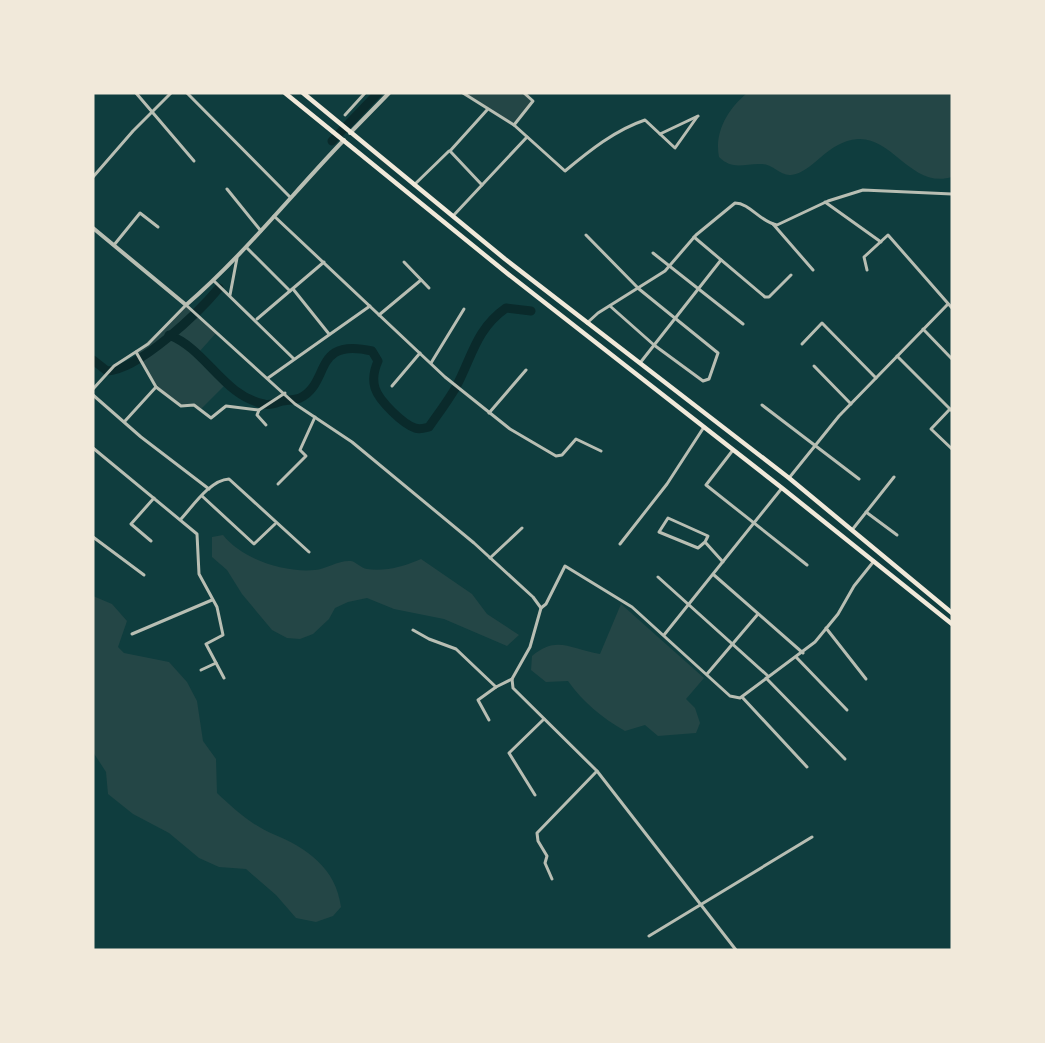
<svg xmlns="http://www.w3.org/2000/svg" width="1045" height="1043" viewBox="0 0 1045 1043" font-family="'Exo 2',sans-serif">
<style>
.green{fill:#244646}
.lines{fill:none;stroke-linecap:round;stroke-linejoin:round}
.river{stroke:#0a2a2b;stroke-width:9}
.minor{stroke:#b8beb3;stroke-width:3}
.tertiary{stroke:#b8beb3;stroke-width:4}
.secondary{stroke:#f1e9da;stroke-width:4.5}
</style>
<rect width="100%" height="100%" fill="#0f3d3e"/>
<g class="green">
<polygon points="463,93 524,93 533,101 514,125"/>
<path d="M 747,93 L 952,93 L 952,177 C 912,189 893,137 858,139 C 827,141 813,173 791,175 C 780,176 773,164 762,164 C 745,163 733,171 719,157 C 714,132 728,109 747,93 Z"/>
<polygon points="186,305 217,332 199,352 228,382 201,409 194,405 181,406 156,387 136,352"/>
<path d="M 223,535 C 242,559 284,573 315,570 C 326,569 339,560 351,561 C 356,562 361,568 367,569 C 384,572 406,566 421,559 L 472,594 L 487,614 L 519,635 L 507,646 L 444,619 L 394,609 L 367,598 L 348,602 L 335,608 L 329,619 L 313,634 L 300,639 L 287,638 L 272,630 L 242,594 L 227,570 L 212,557 L 212,537 Z"/>
<path d="M 93,596 L 112,604 L 127,621 L 118,647 L 124,653 L 169,662 L 187,682 L 197,701 L 203,741 L 216,759 L 217,793 C 233,808 251,825 273,834 C 307,848 336,868 341,907 L 333,916 L 316,922 L 296,918 L 276,895 L 246,869 L 219,867 L 199,858 L 169,833 L 133,814 L 108,794 L 106,772 L 93,752 Z"/>
<path d="M 621,604 L 704,678 L 686,699 L 695,708 L 700,723 L 696,733 L 658,736 L 645,725 L 625,731 C 601,717 584,703 568,681 L 546,682 L 531,670 L 532,656 C 557,635 570,649 600,654 Z"/>
</g>
<g class="lines">
<g class="river">
<polyline points="332,141 378,93"/>
<path d="M 169,335 C 206,349 223,396 264,404 C 270,406 276,403 282,401 C 287,400 295,400 300,398 C 331,383 312,337 372,351 L 378,361 C 374,370 372,378 375,388 C 379,401 403,424 415,428 C 420,430 425,428 429,427 C 438,414 448,401 456,387 C 472,357 476,329 506,308 L 531,311"/>
<path d="M 93,360 L 107,371 C 139,370 199,312 219,288"/>
</g>
<g class="minor">
<polyline points="136,93 194,161"/>
<polyline points="187,93 290,197"/>
<path d="M 463,93 L 514,125 L 565,171 C 589,151 615,130 645,120 L 660,134 L 698,116"/>
<polyline points="345,115 365,93"/>
<polyline points="514,125 533,101 524,93"/>
<polyline points="660,134 675,148 697,117"/>
<polyline points="93,177 133,131 171,93"/>
<polyline points="414,185 449,151"/>
<polyline points="482,185 450,151 487,110"/>
<polyline points="227,189 261,231"/>
<polyline points="825,202 881,242"/>
<polyline points="274,216 445,377 510,429 556,456 562,455 576,439 601,451"/>
<polyline points="453,216 527,137"/>
<polyline points="773,224 813,270"/>
<polyline points="586,235 639,289 718,353 709,379 703,381 654,345 610,306"/>
<polyline points="694,237 765,297 769,297 791,275"/>
<polyline points="114,245 140,213 158,227"/>
<polyline points="247,248 290,291"/>
<polyline points="653,253 743,324"/>
<polyline points="404,262 429,288"/>
<polyline points="867,270 864,257 888,235 952,308"/>
<polyline points="214,281 294,359"/>
<polyline points="293,289 329,334"/>
<polyline points="230,295 237,258"/>
<polyline points="379,315 421,280"/>
<polyline points="257,319 324,262"/>
<path d="M 587,323 L 598,313 L 665,271 L 696,235 L 735,203 C 750,203 760,222 777,225 L 828,201 L 863,190 L 952,194"/>
<polyline points="923,329 952,359"/>
<polyline points="802,344 822,323 876,378"/>
<polyline points="136,352 156,387 181,406 194,405 211,418 226,406 259,410 285,393"/>
<polyline points="897,356 952,411"/>
<polyline points="431,363 464,309"/>
<polyline points="640,363 721,260"/>
<polyline points="814,366 851,404"/>
<polyline points="268,378 370,306"/>
<polyline points="392,386 420,353"/>
<polyline points="93,389 114,366 148,344 186,305 295,404 352,442 474,543 533,597 541,608 530,647 512,679 513,688 597,771 736,950"/>
<polyline points="93,395 141,437 209,489"/>
<polyline points="762,405 859,479"/>
<polyline points="950,409 931,429 952,449"/>
<polyline points="259,410 257,415 266,425"/>
<polyline points="489,413 526,370"/>
<polyline points="125,421 156,387"/>
<polyline points="93,448 197,534 199,574 217,607 223,635 206,644 224,678"/>
<polyline points="733,450 706,485 807,565"/>
<polyline points="789,478 839,416 948,304"/>
<polyline points="278,484 306,456 300,450 315,417"/>
<polyline points="202,496 254,544 275,524"/>
<polyline points="866,512 897,535"/>
<path d="M 181,519 C 193,506 210,480 229,479 L 309,552"/>
<polyline points="852,530 894,477"/>
<polyline points="93,537 144,575"/>
<polyline points="151,541 131,524 154,498"/>
<polyline points="705,542 698,548 659,532 668,518 708,536 705,542 723,562"/>
<polyline points="620,544 667,484 704,427"/>
<polyline points="490,558 522,528"/>
<polyline points="714,575 803,653"/>
<polyline points="658,577 768,676"/>
<polyline points="541,608 546,604 565,566 632,607 730,696 740,698 815,642 838,614 854,586 874,561"/>
<polyline points="826,628 866,679"/>
<polyline points="413,630 429,639 456,649 496,687 512,679"/>
<polyline points="132,634 212,600"/>
<polyline points="664,635 782,488"/>
<polyline points="796,657 847,710"/>
<polyline points="201,670 216,663"/>
<polyline points="707,674 758,614"/>
<polyline points="766,678 845,759"/>
<polyline points="742,697 807,767"/>
<polyline points="489,720 478,700 496,687"/>
<polyline points="535,795 509,753 544,719"/>
<polyline points="552,879 545,863 547,856 538,841 537,833 597,771"/>
<polyline points="649,936 812,837"/>
</g>
<g class="tertiary">
<polyline points="350,133 389,93"/>
<path d="M 93,228 L 186,305 C 244,255 291,195 344,140"/>
</g>
<g class="secondary">
<polyline points="285,93 508,274 782,488 952,624"/>
<polyline points="303,93 505,259 789,478 952,613"/>
</g>
</g>
<rect width="1045" height="1043" fill="none" stroke="#f1e9da" stroke-width="189"/>
</svg>
